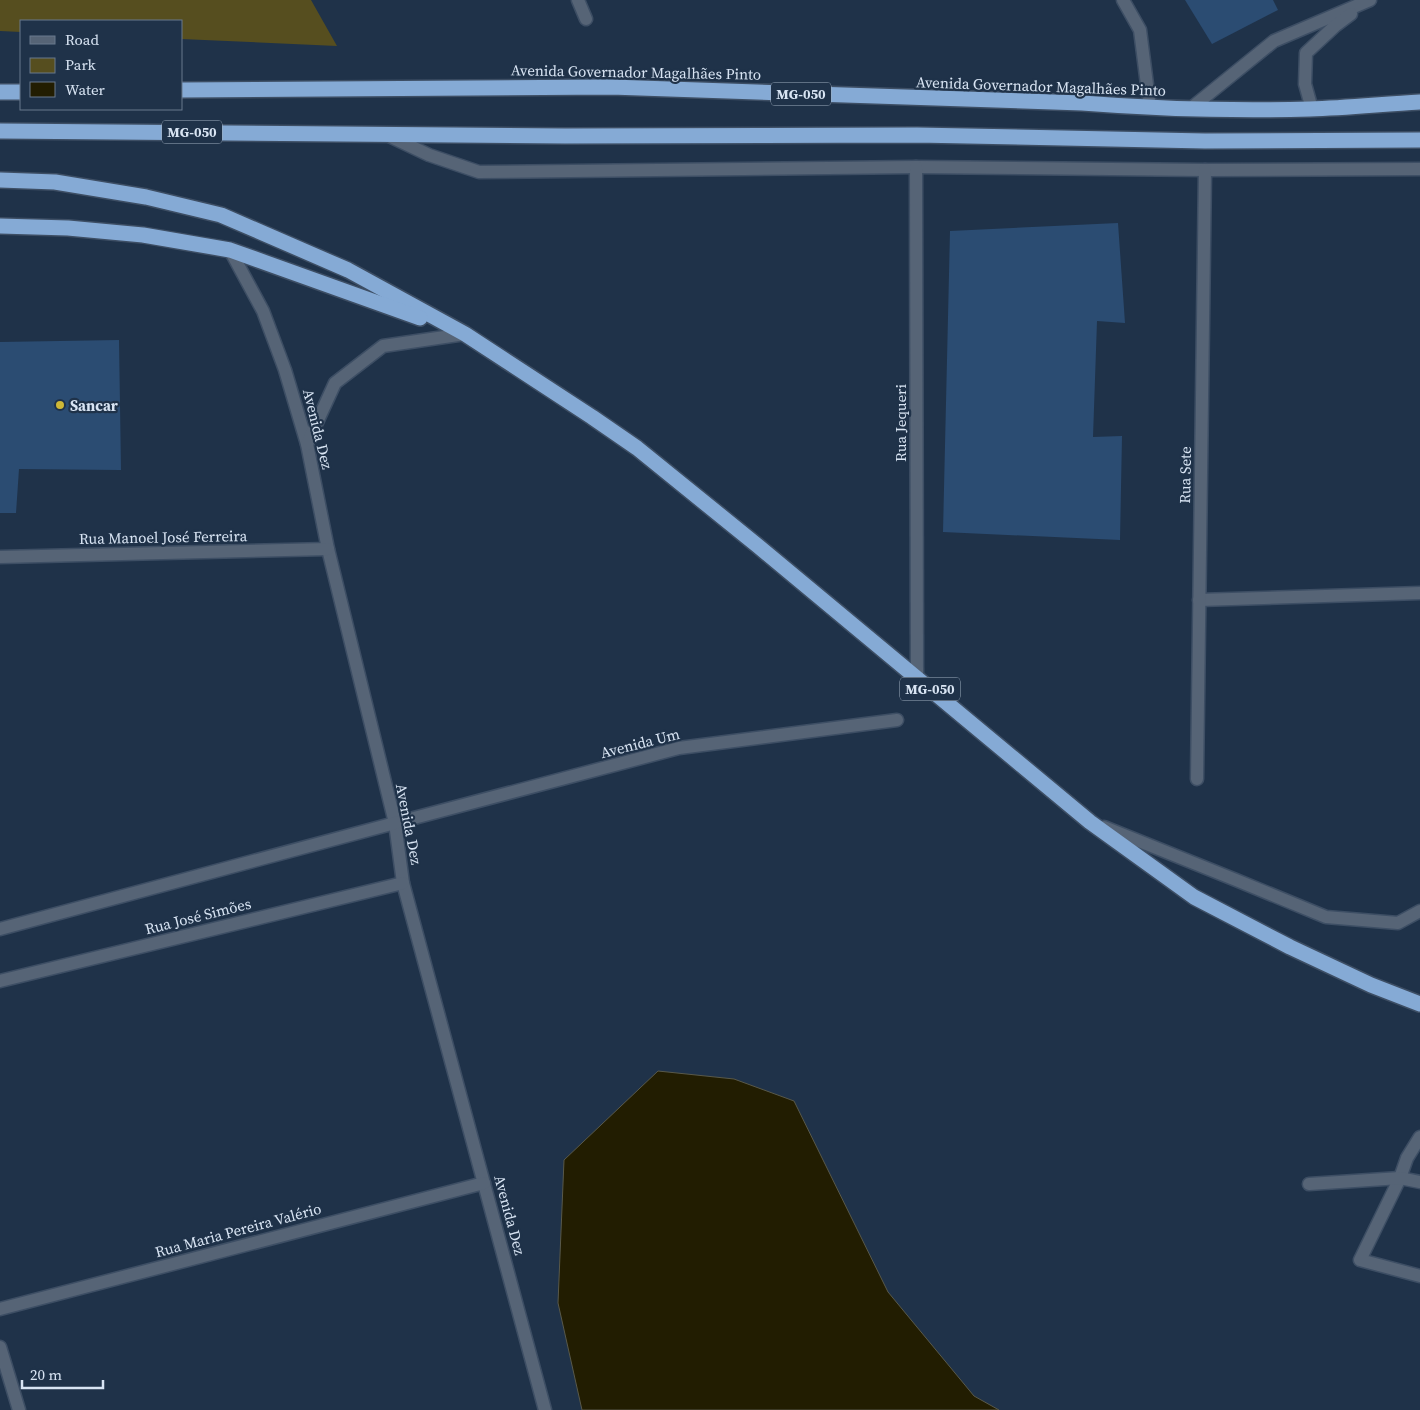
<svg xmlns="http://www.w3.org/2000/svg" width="1420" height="1410" viewBox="0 0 1420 1410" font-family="'Source Serif 4',serif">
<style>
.green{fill:#564e1f}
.water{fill:#221d01;stroke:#59594a}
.building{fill:#2b4c72}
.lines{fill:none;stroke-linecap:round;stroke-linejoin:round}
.minor-casing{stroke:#3d4e64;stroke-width:15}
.highway-casing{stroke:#3d4e64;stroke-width:18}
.minor{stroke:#566476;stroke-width:12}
.highway{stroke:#85aad5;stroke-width:15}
.poi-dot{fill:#ceb837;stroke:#1f3249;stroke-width:2}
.labels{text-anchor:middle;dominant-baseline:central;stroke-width:4.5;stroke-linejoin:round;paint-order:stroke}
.shield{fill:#1f3249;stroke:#a0afc0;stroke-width:1}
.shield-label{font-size:14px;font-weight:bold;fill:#d8e4f3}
.street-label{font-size:15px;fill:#d8e4f3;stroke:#1f3249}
.poi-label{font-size:15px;font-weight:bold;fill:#d8e4f3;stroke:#1f3249;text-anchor:start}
</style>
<rect width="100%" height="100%" fill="#1f3249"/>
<polygon class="green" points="0,0 311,0 337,46 181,39 181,21 21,21 21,32 0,31"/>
<polygon class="water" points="658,1071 734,1079 794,1101 888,1292 974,1396 999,1410 582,1410 558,1303 564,1160"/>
<g class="building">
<polygon points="1185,0 1273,0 1278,10 1212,44"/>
<polygon points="1118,223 1125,323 1097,321 1093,437 1122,436 1120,540 943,532 950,231"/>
<polygon points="119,340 121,470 19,469 16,513 0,513 0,342"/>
</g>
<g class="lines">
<defs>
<g id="minor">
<polyline points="578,0 586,19"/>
<polyline points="1123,0 1140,30 1150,108"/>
<polyline points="1190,109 1274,41 1370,0"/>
<polyline points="1312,109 1305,84 1306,53 1335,26 1351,14"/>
<polyline points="387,135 429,155 479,172 916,167 1205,170 1420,169"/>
<polyline points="916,167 917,679"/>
<polyline points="230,250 263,311 285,370 307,444 328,549 395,823 403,883 545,1410"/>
<polyline points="307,444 335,383 383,346 465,334"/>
<polyline points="0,557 328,549"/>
<polyline points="1199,600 1420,593"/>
<polyline points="1197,779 1205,170"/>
<polyline points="1104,827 1236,880 1326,917 1398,923 1420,911"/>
<polyline points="0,929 395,823 679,748 897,720"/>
<polyline points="0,981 403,883"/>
<polyline points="1420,1137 1407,1158 1400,1178 1360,1260 1420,1276"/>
<polyline points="1309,1184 1400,1178 1420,1182"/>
<polyline points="0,1309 484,1183"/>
<polyline points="0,1347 19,1410"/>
</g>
<g id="highway">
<path d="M 181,90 L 611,87 L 1082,103 C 1158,109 1234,111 1310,109 C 1347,108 1383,104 1420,102"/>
<polyline points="0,92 21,92"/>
<polyline points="0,131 565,136 917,135 1205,141 1420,140"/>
<polyline points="0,180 55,182 146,197 221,215 348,270 465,334 592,417 637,448 758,546 1090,822 1194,897 1290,947 1371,985 1420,1004"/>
<polyline points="0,226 68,228 143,235 230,250 420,318"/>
</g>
</defs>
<use href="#minor" class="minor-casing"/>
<use href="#highway" class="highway-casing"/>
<use href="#minor" class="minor"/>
<use href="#highway" class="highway"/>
</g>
<circle class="poi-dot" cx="60" cy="405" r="5"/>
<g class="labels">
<g class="shield">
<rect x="771" y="82.5" width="60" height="23" rx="4"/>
<rect x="162" y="120.5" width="60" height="23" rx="4"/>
<rect x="900" y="677.5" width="60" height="23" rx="4"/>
</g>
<g class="shield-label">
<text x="801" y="94">MG-050</text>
<text x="192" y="132">MG-050</text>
<text x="930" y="689">MG-050</text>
</g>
<g class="street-label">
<text transform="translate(636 72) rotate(1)">Avenida Governador Magalhães Pinto</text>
<text transform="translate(1041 86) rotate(2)">Avenida Governador Magalhães Pinto</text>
<text transform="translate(900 423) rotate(-90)">Rua Jequeri</text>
<text transform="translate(318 429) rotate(76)">Avenida Dez</text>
<text transform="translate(1185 475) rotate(-89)">Rua Sete</text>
<text transform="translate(163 537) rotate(-1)">Rua Manoel José Ferreira</text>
<text transform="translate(640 743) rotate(-14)">Avenida Um</text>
<text transform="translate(409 824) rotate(79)">Avenida Dez</text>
<text transform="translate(198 916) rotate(-14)">Rua José Simões</text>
<text transform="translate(510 1215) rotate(75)">Avenida Dez</text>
<text transform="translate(238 1230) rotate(-15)">Rua Maria Pereira Valério</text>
</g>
<g class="poi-label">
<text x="70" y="405">Sancar</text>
</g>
</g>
<rect x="20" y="20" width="162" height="90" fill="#1f3249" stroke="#69798d"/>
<rect x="30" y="36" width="25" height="8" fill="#566476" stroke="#69798d"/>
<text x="65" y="45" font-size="15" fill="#d8e4f3">Road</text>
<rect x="30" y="58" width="25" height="15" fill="#564e1f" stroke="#69798d"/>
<text x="65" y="70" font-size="15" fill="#d8e4f3">Park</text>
<rect x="30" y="82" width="25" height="15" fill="#221d01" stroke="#69798d"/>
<text x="65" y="95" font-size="15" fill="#d8e4f3">Water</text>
<path d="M22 1380v8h81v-8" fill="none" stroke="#d8e4f3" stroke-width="2.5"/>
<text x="30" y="1380" font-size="15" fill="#d8e4f3" stroke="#1f3249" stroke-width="4" paint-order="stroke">20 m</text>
</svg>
